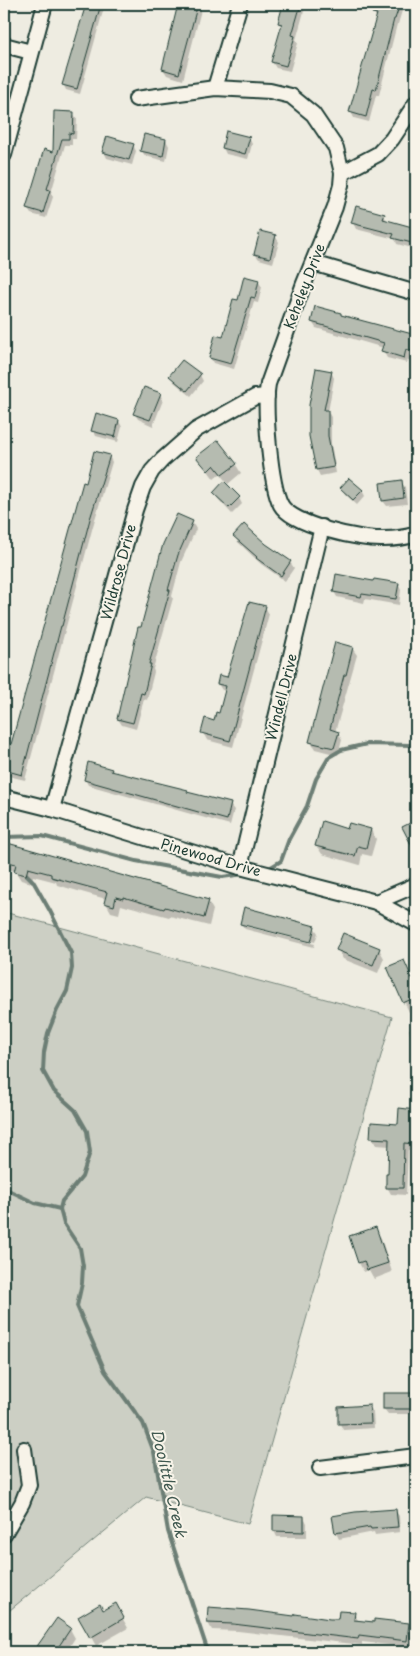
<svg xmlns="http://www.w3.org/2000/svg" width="420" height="1656" viewBox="0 0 420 1656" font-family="'Playpen Sans',sans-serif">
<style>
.green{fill:#cccfc4;stroke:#76867c}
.shadow{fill:#0003}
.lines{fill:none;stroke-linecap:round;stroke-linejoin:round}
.stream{stroke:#6c7e74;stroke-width:4}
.building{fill:#b5bbb0;stroke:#1f3d34}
.minor-casing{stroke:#1f3d34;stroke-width:18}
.minor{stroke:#f7f3e8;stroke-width:14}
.labels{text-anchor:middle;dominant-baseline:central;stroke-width:4;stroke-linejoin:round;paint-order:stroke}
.street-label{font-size:14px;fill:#1f3d34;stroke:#f7f3e8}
.water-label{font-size:15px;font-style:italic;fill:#3f584f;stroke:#f7f3e8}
</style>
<rect width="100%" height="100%" fill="#eeece1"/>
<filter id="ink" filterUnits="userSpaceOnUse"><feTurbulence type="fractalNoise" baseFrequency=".02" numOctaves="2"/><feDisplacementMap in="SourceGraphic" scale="10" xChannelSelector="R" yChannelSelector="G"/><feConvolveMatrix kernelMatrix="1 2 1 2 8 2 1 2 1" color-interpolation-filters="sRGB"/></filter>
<g filter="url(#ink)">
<polygon class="green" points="4,912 392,1017 248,1524 146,1497 4,1615"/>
<g class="shadow">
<polygon points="87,4 105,4 80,94 66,90 63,84"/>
<polygon points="179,4 206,4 205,7 202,6 183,80 167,75 163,69"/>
<polygon points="284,4 306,4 296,40 298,43 290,71 276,68 272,62 282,28 279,23"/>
<polygon points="384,4 404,4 398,24 397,24 379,95 376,95 369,122 354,118 351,112 377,19 374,13 383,6"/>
<polygon points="73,113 77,119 76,139 72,139 72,145 65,145 51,193 53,197 46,218 31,214 27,208"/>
<polygon points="249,138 252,144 248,159 226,154 223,148"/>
<polygon points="166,140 169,146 166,161 145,156 142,151"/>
<polygon points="133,145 136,151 132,165 107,158 104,152"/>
<polygon points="416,166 416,176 413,170"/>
<polygon points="384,215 387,222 416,230 416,249 397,244 395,239 356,229 353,223"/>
<polygon points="275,236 279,242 273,263 259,259 255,254"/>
<polygon points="258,281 262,287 258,303 254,302 234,369 213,363 210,357 224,338 238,301"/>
<polygon points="341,314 342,316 416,336 416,362 408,360 407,363 387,358 383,351 384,348 316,328 312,322"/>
<polygon points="331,372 334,378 328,412 331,417 331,443 336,473 320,476 317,470 310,436"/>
<polygon points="200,375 203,381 191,396 174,382 171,376"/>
<polygon points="160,394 163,400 153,426 138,419 135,414"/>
<polygon points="119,421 122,427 118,442 96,436 93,430"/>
<polygon points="109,456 112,462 93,526 25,780 4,775 4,756 6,748 11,750 87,484"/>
<polygon points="198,457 236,465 241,473 228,484 220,474 214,479"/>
<polygon points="401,482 405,487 407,504 387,506 383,501"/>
<polygon points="341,488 362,490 365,496 357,505 345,494"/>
<polygon points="214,493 239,498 242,504 232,514 218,499"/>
<polygon points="192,522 196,529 181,562 172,596 173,598 153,669 154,672 147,700 144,699 136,729 122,725 118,719 142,629"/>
<polygon points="235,537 265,545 290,562 294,568 285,581 261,564 238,542"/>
<polygon points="374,583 398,584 401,590 399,605 365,599 364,603 337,597 334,592"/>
<polygon points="265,607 269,614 233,747 207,740 203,733 215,722 219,715 226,691 222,690 218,684 228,679"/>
<polygon points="352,648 357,655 335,732 338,733 342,740 338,755 315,749 310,741"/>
<polygon points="111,770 112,772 187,791 188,793 230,805 234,810 230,825 88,785 85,779"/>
<polygon points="348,830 371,830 376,839 371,856 362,854 360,865 322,854 316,845"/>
<polygon points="4,843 208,901 213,910 209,926 170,916 169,917 128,906 128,907 121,905 119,914 111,912 106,903 106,899 57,885 56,882 33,876 31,883 21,880 15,871 4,868"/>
<polygon points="245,909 314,927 318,933 315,942 244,924 244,926 315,944 314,947 245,929 241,924"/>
<polygon points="379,949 384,958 378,973 343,959 338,950"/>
<polygon points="389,968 408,970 416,988 416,1008 409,1012"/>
<polygon points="416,1028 416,1053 412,1045 409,1029"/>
<polygon points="400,1110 416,1111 416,1150 408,1150 406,1195 391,1194 387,1187 389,1175 390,1146 376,1145 372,1138 399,1126"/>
<polygon points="375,1229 381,1238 392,1272 374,1279 369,1270 364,1272 359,1263"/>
<polygon points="384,1395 416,1395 416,1414 388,1414 384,1409"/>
<polygon points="369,1406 373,1412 374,1428 343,1430 340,1424 339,1408"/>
<polygon points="416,1498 416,1519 412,1513 410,1499"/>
<polygon points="395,1510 399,1516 400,1532 375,1535 374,1532 339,1539 336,1533"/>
<polygon points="304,1517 307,1523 307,1537 277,1537 274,1531"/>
<polygon points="115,1605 128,1628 96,1646 80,1617 103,1612"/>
<polygon points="354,1614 358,1620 375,1623 375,1620 416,1625 416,1648 362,1642 362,1645 238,1631 212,1630 208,1623 295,1617 339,1620"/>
<polygon points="70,1629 75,1638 66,1652 36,1652 35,1651"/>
</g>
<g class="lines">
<g class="stream">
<polyline points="4,722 5,740 4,746"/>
<polyline points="4,837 42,836 136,861 222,877 244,874"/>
<polyline points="266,870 281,861 289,839 307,806 316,779 329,757 341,750 367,744 410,745 416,743"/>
<polyline points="24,872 33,881 50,911 71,953 72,968 67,991 57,1010 48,1033 44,1052 43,1071 54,1091 75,1110 87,1131 90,1152 82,1177 62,1201 60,1209 64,1224 80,1248 83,1266 82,1283 77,1306 105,1371 143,1423 154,1452 168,1531 208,1652"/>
<polyline points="4,1188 35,1203 60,1209"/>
</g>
</g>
<g class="building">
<polygon points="86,4 101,4 77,89 62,85"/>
<polygon points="178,4 197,7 179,74 162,69"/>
<polygon points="283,4 301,4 292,35 295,36 286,66 271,62 282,24 278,23"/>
<polygon points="375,4 400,4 395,19 394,19 376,90 373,89 366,117 349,112 377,14 372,13"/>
<polygon points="54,111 74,112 73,134 69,133 69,139 62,139 47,189 50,190 43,213 26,208 44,149 53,152"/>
<polygon points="226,131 250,137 245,154 222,148"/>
<polygon points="144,134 166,139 163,156 140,151"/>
<polygon points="107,136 134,144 129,160 102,152"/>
<polygon points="356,206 385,214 383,219 416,228 416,244 392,238 394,234 351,223"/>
<polygon points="260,231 276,235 270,258 254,254"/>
<polygon points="244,276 259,280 255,298 251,297 231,364 209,358 215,335 223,337 233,299 238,300"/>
<polygon points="315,306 341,313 341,315 416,335 412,351 406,349 404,358 381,351 384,343 311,322"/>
<polygon points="182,360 201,374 187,391 169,376"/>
<polygon points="316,368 332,371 324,410 328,410 328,436 334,467 316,470 309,436 309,405"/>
<polygon points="144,387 161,393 150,420 133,414"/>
<polygon points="96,413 119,420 115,437 91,431"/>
<polygon points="218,440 237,464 222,475 214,465 208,471 196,457"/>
<polygon points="94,451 110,455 90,519 62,626 61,626 22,775 4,770 4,747 10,748 83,482 86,483"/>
<polygon points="349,478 363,490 353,500 340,488"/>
<polygon points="402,480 404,498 382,501 380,483"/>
<polygon points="224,481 240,497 229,508 213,493"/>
<polygon points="177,514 193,521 178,555 168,590 170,590 149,664 151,664 144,694 141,693 133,723 117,719 138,627 141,627 163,544"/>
<polygon points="244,524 266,544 291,561 281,576 256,558 257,557 233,536"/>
<polygon points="336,574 373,581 374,579 399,583 396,599 362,594 361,597 333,592"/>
<polygon points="249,602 266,606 230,741 201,733 205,718 214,721 216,712 219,713 226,686 217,684 219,675 227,677"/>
<polygon points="335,642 353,647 346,675 344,675 330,729 339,732 334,748 309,742"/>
<polygon points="88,762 112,769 111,771 188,790 187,792 231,803 227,820 84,780"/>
<polygon points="416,820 416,854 402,827"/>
<polygon points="322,821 347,829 349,823 371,829 366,848 358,846 355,856 315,846"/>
<polygon points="4,842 209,900 204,918 165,907 164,909 123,897 123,899 116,897 114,906 104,903 107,892 51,877 51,874 28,868 26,875 14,872 16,864 4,861"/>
<polygon points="244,907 315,926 311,942 240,924"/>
<polygon points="343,933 380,948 373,965 336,950"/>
<polygon points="404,960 416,987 416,997 403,1003 387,967"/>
<polygon points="399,1108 416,1110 415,1144 404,1143 403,1188 386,1188 386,1174 388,1174 389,1139 370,1138 371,1122 398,1124"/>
<polygon points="376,1227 388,1263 367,1270 364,1261 358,1263 349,1236"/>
<rect x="383" y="1393" width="33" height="16"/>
<polygon points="370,1405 371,1423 338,1424 338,1407"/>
<polygon points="396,1509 398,1527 371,1529 370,1527 335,1533 332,1516 355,1512"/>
<polygon points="273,1515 304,1516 304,1532 273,1531"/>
<polygon points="116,1603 124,1618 90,1638 78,1617 100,1604 103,1610"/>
<polygon points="208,1607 249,1610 294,1616 295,1614 330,1619 338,1619 339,1611 355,1612 354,1620 374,1622 374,1619 409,1623 407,1641 359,1635 358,1639 233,1624 207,1623"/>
<polygon points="57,1618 71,1628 55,1652 33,1652"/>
</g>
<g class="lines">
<defs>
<g id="minor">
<polyline points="4,45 31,52"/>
<polyline points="215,88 240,4"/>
<path d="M 136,99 L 215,88 L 270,91 L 291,96 L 313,114 L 336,148 L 342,173 L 341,185 L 335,207 L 303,286 L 268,384 C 264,408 270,484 281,505 C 292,525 360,540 383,539 C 395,539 405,538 416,534"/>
<polyline points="4,155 45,4"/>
<polyline points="342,173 378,154 392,139 416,103"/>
<polyline points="313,263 416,293"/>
<polyline points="4,797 52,809 240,867 376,902 416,924"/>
<polyline points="52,809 135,510 143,487 152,471 162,460 196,430 255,397 267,396"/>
<polyline points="240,867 322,527"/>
<polyline points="376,902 416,885"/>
<polyline points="320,1468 416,1456"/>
<polyline points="4,1534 22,1503 29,1485 24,1449"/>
</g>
</defs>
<use href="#minor" class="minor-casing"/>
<use href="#minor" class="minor"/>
</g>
</g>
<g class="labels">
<g class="street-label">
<text transform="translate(304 286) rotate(-69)">Keheley Drive</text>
<text transform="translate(118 572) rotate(-75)">Wildrose Drive</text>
<text transform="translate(281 697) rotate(-76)">Windell Drive</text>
<text transform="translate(211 857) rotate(16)">Pinewood Drive</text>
</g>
<g class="water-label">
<text transform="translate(170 1483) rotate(77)">Doolittle Creek</text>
</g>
</g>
<rect width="420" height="1656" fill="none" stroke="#f7f3e8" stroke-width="20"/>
<rect x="10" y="10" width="400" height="1636" fill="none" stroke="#1f3d34" stroke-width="2" filter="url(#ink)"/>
</svg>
